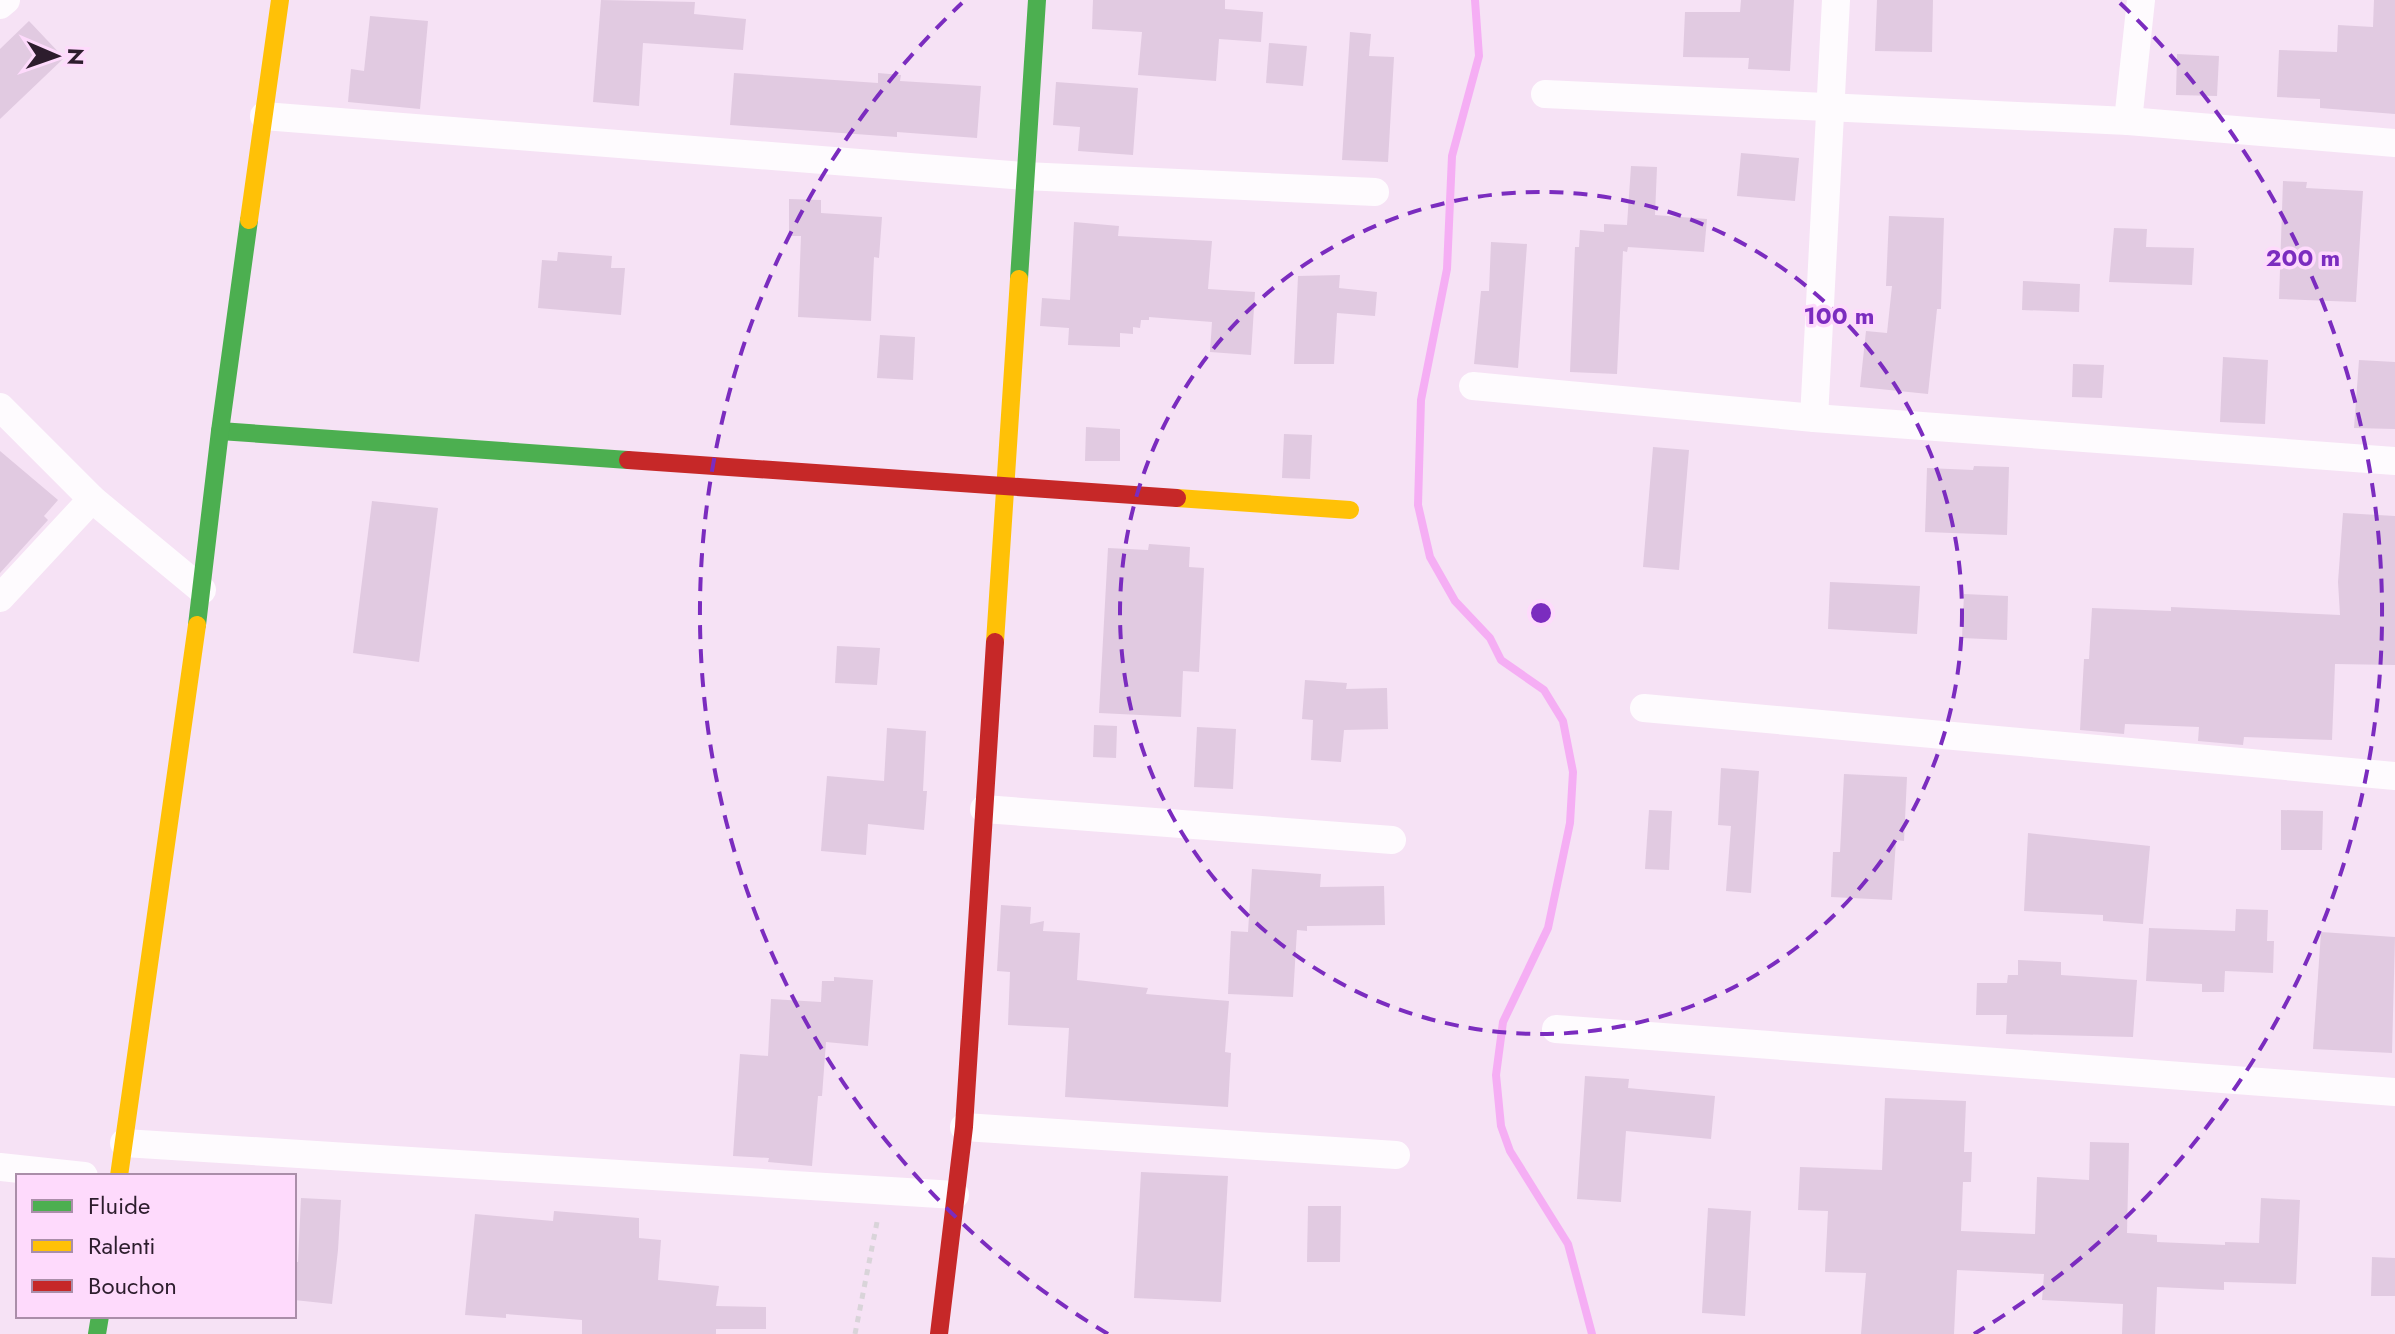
<svg xmlns="http://www.w3.org/2000/svg" width="2395" height="1334" viewBox="0 0 2395 1334" font-family="Jost,sans-serif">
<style>
.lines{fill:none;stroke-linecap:round;stroke-linejoin:round}
.stream{stroke:#f5aef4;stroke-width:8}
.building{fill:#e1cae1}
.path{stroke:#d9d4d9;stroke-width:5;stroke-dasharray:6 6;stroke-linecap:butt}
.street{stroke:#fefbfe;stroke-width:28}
.fast{stroke:#4caf50;stroke-width:18}
.slow{stroke:#ffc107;stroke-width:18}
.jam{stroke:#c62828;stroke-width:18}
.ring{fill:none;stroke:#7b2cbf;stroke-width:4;stroke-dasharray:14 10}
.centre{fill:#7b2cbf;stroke:#fedafc;stroke-width:4}
.ring-label{font-size:24px;text-anchor:middle;font-weight:bold;fill:#7b2cbf;stroke:#fedafc;stroke-width:7;stroke-linejoin:round;paint-order:stroke}
</style>
<rect width="100%" height="100%" fill="#f6e2f5"/>
<g class="lines">
<polyline class="stream" points="1475,0 1479,56 1452,156 1447,269 1421,400 1418,505 1430,557 1455,601 1490,638 1501,660 1544,690 1563,721 1573,772 1570,823 1548,928 1503,1022 1496,1075 1501,1126 1510,1151 1568,1244 1592,1334"/>
</g>
<g class="building">
<polygon points="601,0 695,2 694,14 746,19 743,50 643,43 639,106 593,102"/>
<polygon points="1093,0 1225,0 1225,9 1263,12 1261,42 1219,39 1216,81 1138,75 1142,32 1092,29"/>
<polygon points="1741,0 1794,0 1790,71 1748,69 1749,58 1683,57 1685,12 1740,12"/>
<polygon points="1877,0 1933,0 1932,52 1875,51"/>
<polygon points="2374,0 2395,0 2395,114 2320,108 2320,99 2277,97 2279,50 2337,52 2338,25 2373,27"/>
<polygon points="370,16 428,21 420,109 348,102 351,69 364,71"/>
<polygon points="29,21 64,58 0,119 0,49"/>
<polygon points="1350,32 1371,34 1369,56 1394,57 1388,162 1342,160"/>
<polygon points="1269,43 1307,46 1303,86 1266,83"/>
<polygon points="2177,54 2219,56 2217,96 2176,95"/>
<polygon points="734,73 878,83 878,73 901,75 900,81 981,86 977,138 897,132 897,137 730,125"/>
<polygon points="1056,82 1138,88 1133,155 1078,151 1080,127 1053,125"/>
<polygon points="1741,153 1799,158 1795,201 1737,196"/>
<polygon points="1631,166 1657,167 1655,215 1707,219 1704,252 1628,247 1627,252 1623,251 1617,374 1570,372 1575,247 1579,247 1580,230 1604,232 1604,224 1627,225"/>
<polygon points="2283,181 2307,182 2306,188 2363,191 2356,302 2279,299"/>
<polygon points="789,199 821,200 821,213 882,217 879,258 874,257 871,321 798,317 801,236 789,236"/>
<polygon points="1889,216 1944,218 1941,309 1937,309 1928,394 1860,387 1866,331 1887,333 1892,286 1886,286"/>
<polygon points="1074,222 1119,226 1118,236 1212,241 1208,289 1255,292 1251,355 1210,352 1212,322 1149,317 1149,320 1141,320 1140,328 1133,327 1133,334 1120,333 1120,347 1068,345 1069,328 1040,326 1042,298 1070,300"/>
<polygon points="2114,228 2147,229 2146,247 2194,248 2192,285 2109,282"/>
<polygon points="1491,242 1527,244 1518,368 1474,364 1481,291 1489,291"/>
<polygon points="558,252 612,256 611,268 625,268 621,315 538,308 542,260 557,261"/>
<polygon points="1340,275 1339,288 1377,292 1375,316 1337,313 1334,364 1294,364 1298,276"/>
<polygon points="2023,281 2080,284 2079,312 2022,310"/>
<polygon points="880,335 915,337 913,380 877,378"/>
<polygon points="2223,357 2268,360 2265,424 2220,422"/>
<polygon points="2359,360 2395,362 2395,429 2354,428"/>
<polygon points="2073,364 2104,365 2102,398 2072,397"/>
<polygon points="1086,427 1120,429 1120,461 1085,461"/>
<polygon points="1284,434 1312,435 1310,479 1282,478"/>
<polygon points="1653,447 1689,450 1679,570 1643,567"/>
<polygon points="0,451 58,500 44,516 48,520 0,573"/>
<polygon points="1974,466 2009,467 2007,535 1925,532 1927,468 1973,470"/>
<polygon points="372,501 438,508 419,662 353,653"/>
<polygon points="2343,513 2395,516 2395,665 2335,664 2332,740 2244,737 2243,745 2198,741 2199,727 2125,724 2124,734 2080,730 2084,659 2089,659 2092,608 2171,611 2171,607 2340,615 2338,582"/>
<polygon points="1149,544 1190,547 1189,567 1204,568 1199,672 1183,671 1181,717 1099,713 1108,548 1148,550"/>
<polygon points="1830,582 1920,586 1917,634 1828,629"/>
<polygon points="1964,594 2008,596 2007,640 1962,638"/>
<polygon points="837,646 880,648 877,685 835,683"/>
<polygon points="1305,680 1347,683 1346,689 1387,688 1388,729 1344,730 1341,762 1311,760 1313,720 1302,719"/>
<polygon points="1094,725 1117,726 1116,758 1093,757"/>
<polygon points="1197,727 1236,729 1233,789 1194,787"/>
<polygon points="887,728 926,731 923,791 927,791 924,830 868,824 866,855 821,851 827,776 884,781"/>
<polygon points="1721,768 1759,771 1751,893 1726,891 1731,826 1718,825"/>
<polygon points="1844,774 1907,777 1904,841 1896,840 1892,900 1831,897 1833,852 1840,852"/>
<polygon points="1649,810 1672,811 1669,870 1645,869"/>
<polygon points="2281,810 2323,811 2322,850 2281,850"/>
<polygon points="2028,833 2150,846 2143,924 2103,921 2103,915 2024,911"/>
<polygon points="1252,869 1321,874 1320,887 1384,886 1385,925 1307,926 1307,931 1297,930 1293,997 1228,994 1231,931 1248,932"/>
<polygon points="1001,905 1031,907 1030,924 1044,921 1043,931 1080,933 1077,980 1148,988 1146,994 1229,1001 1225,1052 1231,1053 1228,1107 1065,1097 1069,1028 1008,1025 1010,972 997,971"/>
<polygon points="2236,909 2268,910 2267,941 2274,941 2273,973 2225,971 2224,992 2202,992 2202,984 2146,981 2149,928 2235,931"/>
<polygon points="2321,932 2395,937 2392,1053 2313,1049"/>
<polygon points="2018,960 2061,962 2061,975 2137,980 2133,1037 2006,1034 2007,1015 1976,1015 1977,983 2007,983 2008,975 2018,975"/>
<polygon points="834,977 873,980 868,1046 826,1042 822,1096 818,1096 812,1166 768,1162 769,1158 733,1156 740,1054 768,1056 771,999 821,1002 822,981 834,981"/>
<polygon points="1585,1076 1629,1079 1628,1088 1715,1096 1711,1139 1626,1131 1621,1202 1577,1199"/>
<polygon points="1885,1098 1966,1101 1964,1152 1972,1152 1971,1182 1963,1182 1961,1231 2035,1234 2037,1177 2089,1180 2090,1142 2129,1143 2127,1233 2157,1235 2157,1242 2225,1245 2225,1242 2259,1243 2261,1198 2300,1200 2296,1284 2224,1282 2224,1290 2157,1287 2155,1334 2122,1334 2123,1304 2042,1300 2044,1274 1957,1270 1954,1334 1861,1334 1866,1273 1825,1272 1828,1211 1798,1210 1800,1167 1882,1170"/>
<polygon points="1141,1172 1228,1176 1221,1302 1134,1298"/>
<polygon points="301,1198 341,1200 338,1250 332,1304 294,1300 294,1262 298,1262"/>
<polygon points="1308,1206 1341,1206 1340,1262 1307,1262"/>
<polygon points="1708,1208 1751,1211 1745,1316 1702,1313"/>
<polygon points="554,1211 639,1218 639,1238 661,1240 658,1280 719,1286 716,1306 766,1307 766,1329 716,1329 716,1334 582,1334 582,1320 506,1314 506,1318 465,1315 475,1214 553,1221"/>
<polygon points="2372,1257 2395,1258 2395,1296 2371,1296"/>
</g>
<g class="lines">
<polyline class="path" points="855,1334 878,1217"/>
<g class="street">
<polyline points="0,5 6,0"/>
<polyline points="1545,94 2128,121 2395,143"/>
<polyline points="264,116 1024,176 1375,192"/>
<polyline points="2128,121 2141,0"/>
<polyline points="1473,386 1814,418 2395,461"/>
<polyline points="0,407 92,499 202,590"/>
<polyline points="1814,418 1836,0"/>
<polyline points="0,598 92,499"/>
<polyline points="1644,708 2395,776"/>
<polyline points="984,809 1392,840"/>
<polyline points="1556,1029 2395,1092"/>
<polyline points="964,1127 1396,1155"/>
<polyline points="124,1143 955,1195"/>
<polyline points="0,1167 84,1176"/>
</g>
<g class="fast">
<polyline points="1019,279 1037,0"/>
<polyline points="220,431 628,460"/>
<polyline points="197,625 220,431 249,220"/>
<polyline points="97,1334 100,1316"/>
</g>
<g class="slow">
<polyline points="249,220 280,0"/>
<polyline points="1177,498 1350,510"/>
<polyline points="995,642 1019,279"/>
<polyline points="119,1176 197,625"/>
</g>
<g class="jam">
<polyline points="628,460 1177,498"/>
<polyline points="939,1334 964,1127 995,642"/>
</g>
</g>
<g class="ring">
<circle cx="1541" cy="613" r="421"/>
<path d="M1108 1334A841 841 0 0 1 962 3M2120 3A841 841 0 0 1 1974 1334"/>
</g>
<circle cx="1541" cy="613" r="12" class="centre"/>
<g class="ring-label">
<text x="2303" y="266">200 m</text>
<text x="1839" y="324">100 m</text>
</g>
<rect x="16" y="1174" width="280" height="144" fill="#fedafc" stroke="#aa8ea9" stroke-width="2"/>
<rect x="32" y="1200" width="40" height="12" fill="#4caf50" stroke="#aa8ea9" stroke-width="2"/>
<text x="88" y="1214" font-size="24" fill="#2d1d2d">Fluide</text>
<rect x="32" y="1240" width="40" height="12" fill="#ffc107" stroke="#aa8ea9" stroke-width="2"/>
<text x="88" y="1254" font-size="24" fill="#2d1d2d">Ralenti</text>
<rect x="32" y="1280" width="40" height="12" fill="#c62828" stroke="#aa8ea9" stroke-width="2"/>
<text x="88" y="1294" font-size="24" fill="#2d1d2d">Bouchon</text>
<g transform="translate(56 56) rotate(92)" stroke="#fedafc" stroke-width="6" paint-order="stroke">
<path d="M0-6L14 30L0 20L-14 30Z" fill="#2d1d2d"/>
<text y="-12" font-size="22" font-weight="bold" text-anchor="middle" fill="#2d1d2d">N</text>
</g>
</svg>
